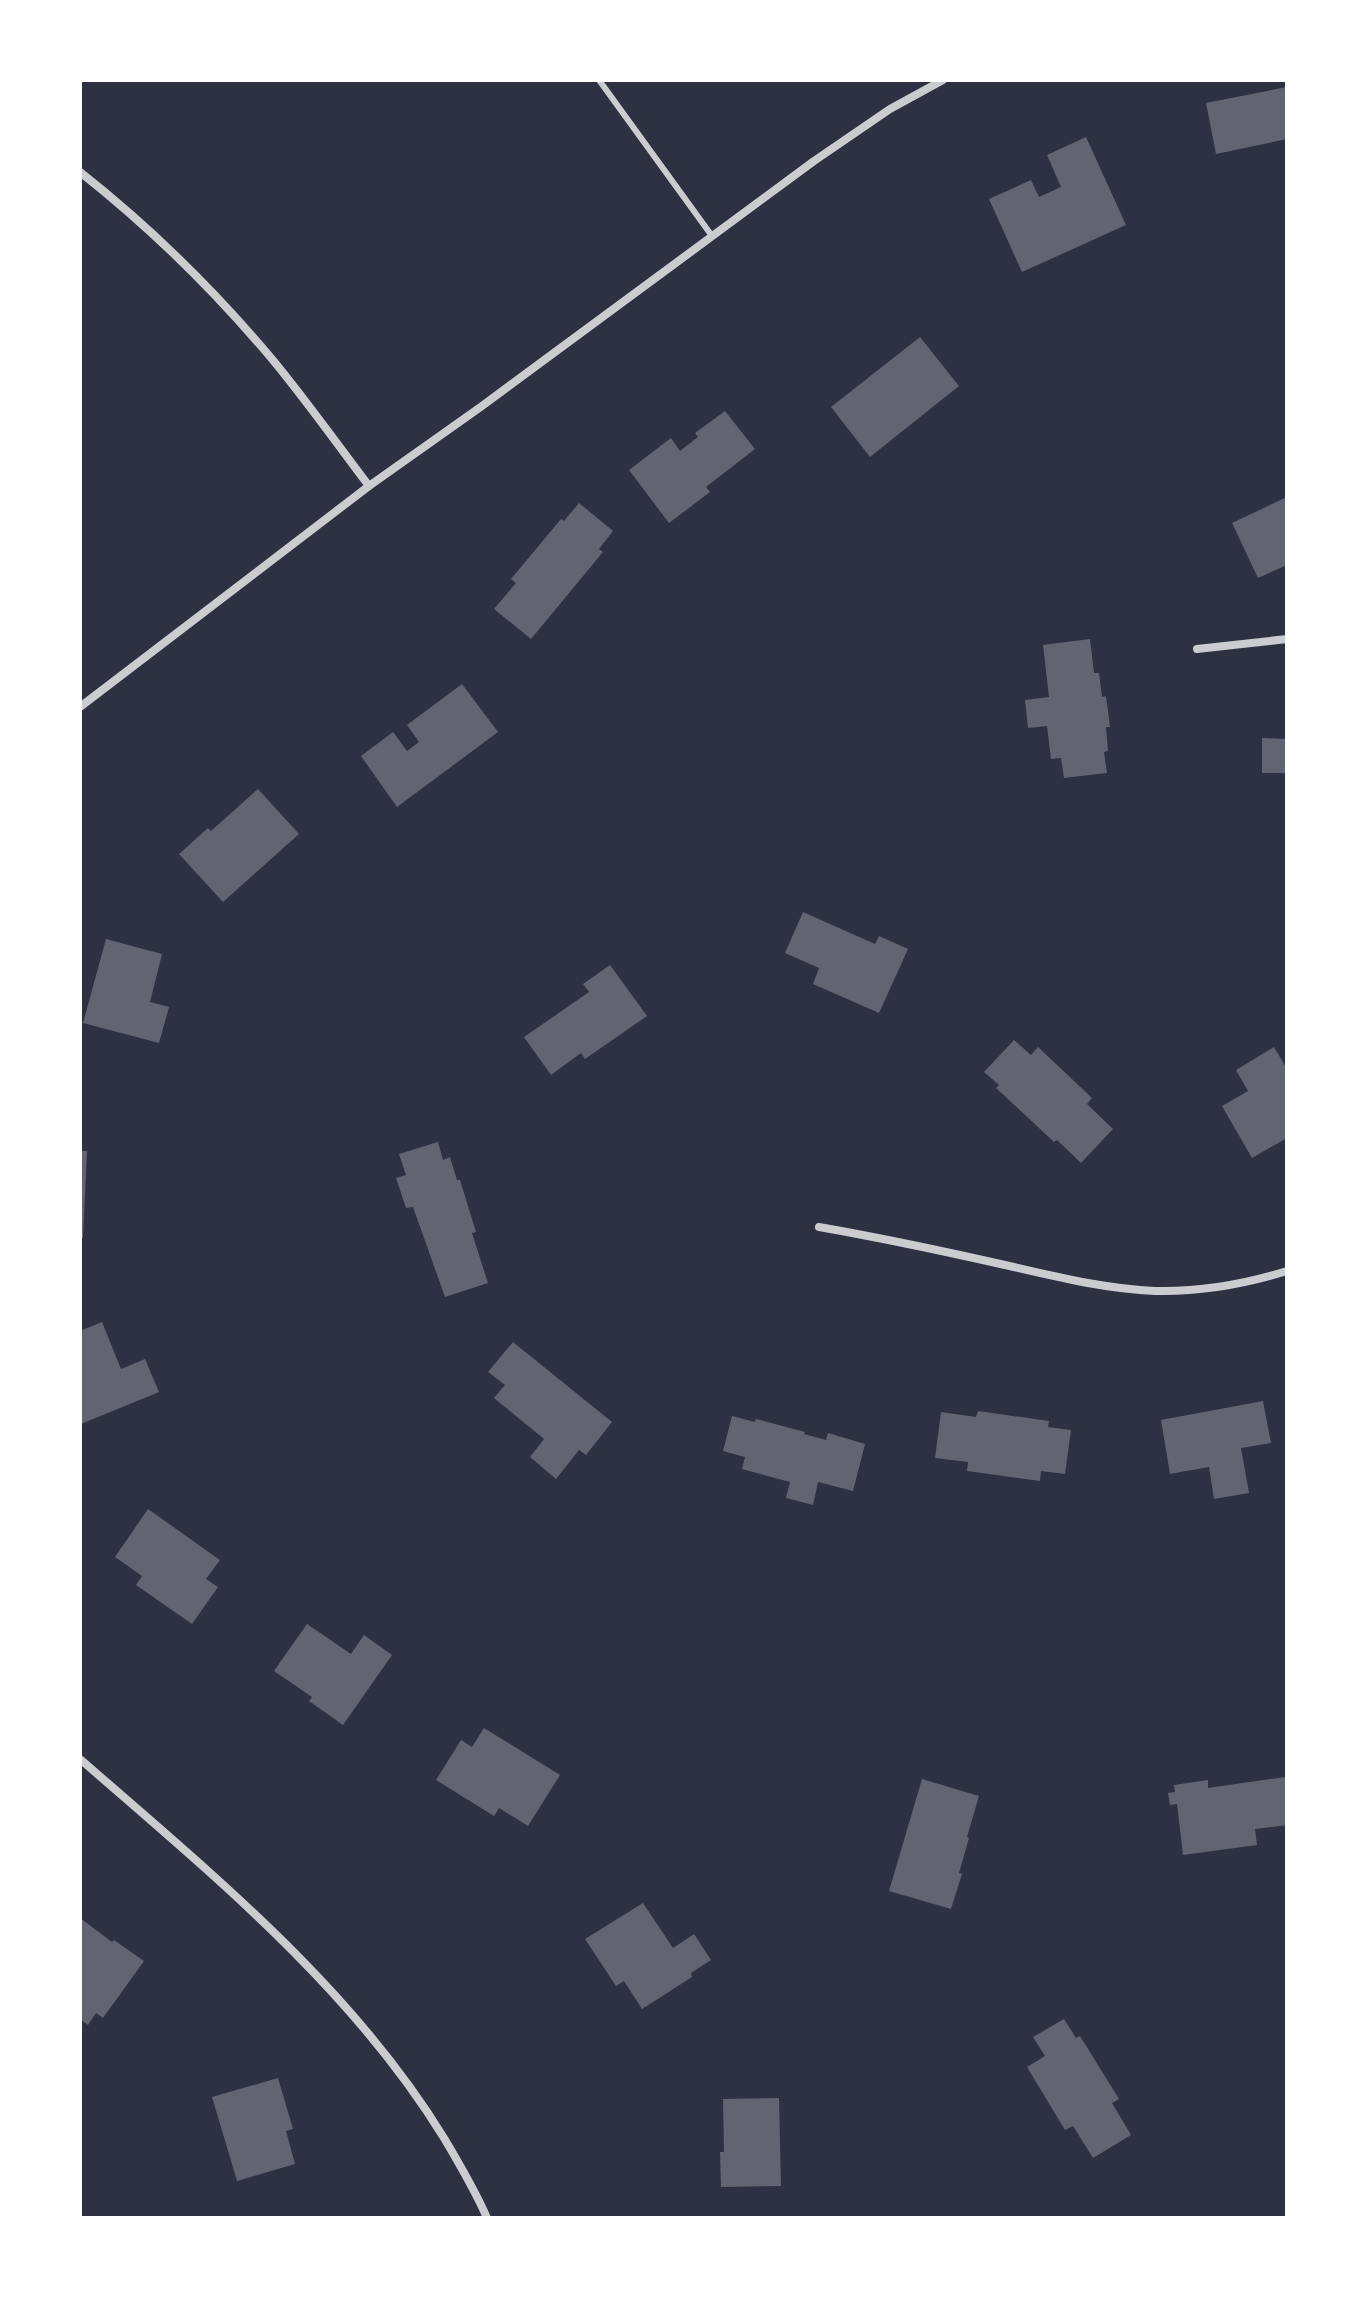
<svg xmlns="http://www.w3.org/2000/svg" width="1367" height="2298" viewBox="0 0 1367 2298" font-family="'Archivo Narrow',sans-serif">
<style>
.building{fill:#626471}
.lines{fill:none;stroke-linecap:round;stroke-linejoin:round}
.service{stroke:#caccd0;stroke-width:6}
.minor{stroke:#caccd0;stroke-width:8}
</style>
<rect width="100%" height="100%" fill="#2d3142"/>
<g class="building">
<polygon points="1287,87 1287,139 1216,154 1206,103"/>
<polygon points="1086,137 1126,225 1022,272 989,199 1031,180 1039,197 1061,187 1047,155"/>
<polygon points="920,337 959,386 870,457 831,407"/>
<polygon points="725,411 755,449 706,487 710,492 669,523 629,470 671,438 680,451 698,437 695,433"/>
<polygon points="1287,497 1287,565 1258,578 1232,523"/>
<polygon points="579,503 613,531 599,549 603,552 531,639 494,609 516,583 511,579 561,519 564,521"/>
<polygon points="1090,639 1094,673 1099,673 1102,697 1106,696 1110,727 1106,727 1108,751 1104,752 1107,773 1064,778 1061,758 1051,759 1047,726 1028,728 1025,700 1049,697 1043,645"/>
<polygon points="462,684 498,732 397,807 361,756 393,732 407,751 419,742 407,725"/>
<polygon points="1262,738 1287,739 1287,773 1262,773"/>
<polygon points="258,789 299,834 223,902 179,854 208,828 211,831"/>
<polygon points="803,912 875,944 879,936 908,949 879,1013 813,984 819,968 785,953"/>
<polygon points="106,939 162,954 150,1002 169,1007 159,1043 83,1023"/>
<polygon points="610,965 647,1016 585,1059 581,1053 551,1075 524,1037 589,992 583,984"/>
<polygon points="1014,1040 1031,1055 1038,1047 1092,1098 1087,1104 1113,1129 1081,1163 1057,1140 1054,1142 996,1088 999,1085 984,1072"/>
<polygon points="1274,1047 1287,1069 1287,1138 1252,1158 1222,1106 1248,1091 1236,1070"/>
<polygon points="438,1142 443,1160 450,1157 457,1180 460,1180 476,1232 472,1233 488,1283 445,1297 413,1207 406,1208 396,1178 406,1175 399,1154"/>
<polygon points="80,1151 87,1151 83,1238 80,1238"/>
<polygon points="102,1322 121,1369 145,1359 159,1392 81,1424 80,1331"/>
<polygon points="513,1342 612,1422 586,1455 579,1450 556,1479 530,1457 544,1439 494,1398 505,1385 488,1372"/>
<polygon points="1263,1401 1271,1443 1241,1448 1249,1493 1214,1499 1209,1467 1170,1474 1161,1420"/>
<polygon points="978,1411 1049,1421 1048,1427 1071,1430 1065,1474 1041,1471 1040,1481 967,1471 968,1462 935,1458 941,1412 976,1417"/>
<polygon points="732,1416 755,1422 756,1419 805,1432 804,1434 826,1440 828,1433 865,1444 853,1491 818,1482 813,1505 786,1498 790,1482 742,1469 745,1457 723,1451"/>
<polygon points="148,1509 220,1560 206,1579 218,1587 192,1624 136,1585 142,1576 115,1557"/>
<polygon points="307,1624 351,1654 364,1635 392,1655 343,1725 309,1701 312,1697 274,1671"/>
<polygon points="484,1728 560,1775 528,1826 499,1808 494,1816 436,1780 461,1740 472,1747"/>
<polygon points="1285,1777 1287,1825 1255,1829 1257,1845 1183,1855 1177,1804 1170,1805 1168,1793 1175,1792 1174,1785 1208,1780 1208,1788"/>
<polygon points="922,1779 979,1796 967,1837 969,1838 959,1873 962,1874 951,1909 889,1891"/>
<polygon points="643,1903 673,1948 694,1934 711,1960 691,1973 692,1977 642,2009 624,1981 616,1986 585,1939"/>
<polygon points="80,1918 112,1942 114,1940 144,1961 103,2018 96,2013 88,2025 80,2019"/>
<polygon points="1064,2019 1076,2038 1080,2036 1119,2099 1112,2103 1131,2135 1093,2158 1073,2126 1065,2130 1027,2067 1045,2056 1033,2037"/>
<polygon points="278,2078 293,2129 286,2131 295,2164 237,2181 212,2097"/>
<polygon points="779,2098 781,2186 721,2187 720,2152 724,2152 723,2099"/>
</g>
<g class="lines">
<polyline class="service" points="599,80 712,236"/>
<g class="minor">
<path d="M 80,172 C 151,228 214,290 272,359 C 306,400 337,444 369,486"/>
<polyline points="1197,649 1287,639"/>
<polyline points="80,707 369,486 482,406 814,161 890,109 943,80"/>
<path d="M 819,1227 C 882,1238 943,1251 1005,1265 C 1054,1276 1104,1289 1155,1291 C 1199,1292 1245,1284 1287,1271"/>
<path d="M 80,1759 C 212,1874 352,1988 444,2138 C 460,2165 475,2190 487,2218"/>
</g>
</g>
<rect width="1367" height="2298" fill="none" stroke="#ffffff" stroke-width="164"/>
</svg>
